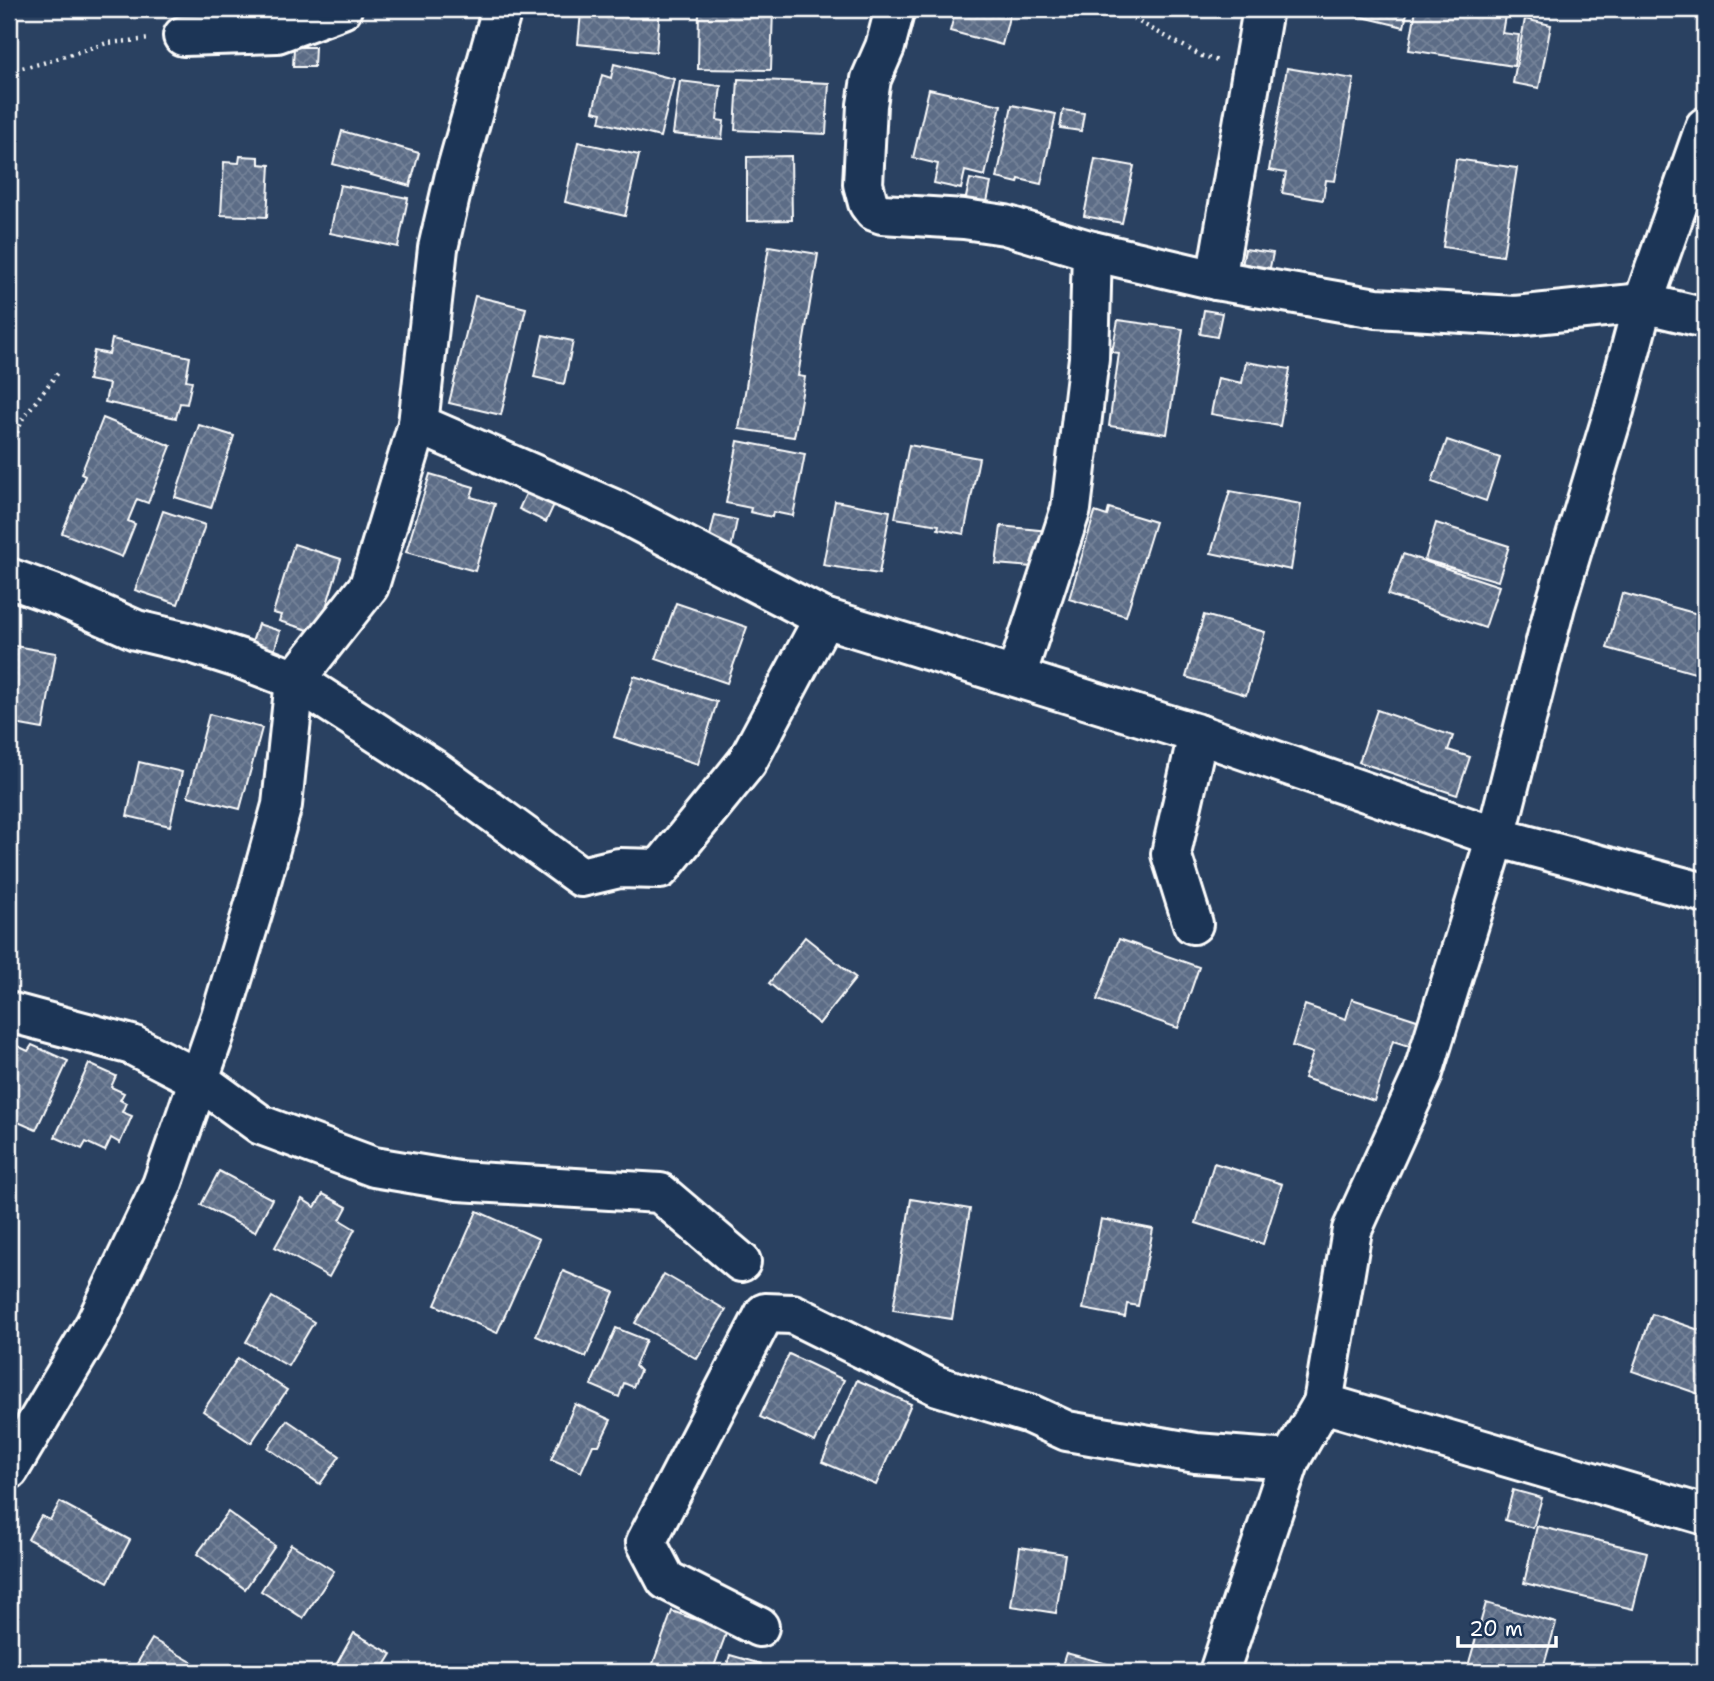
<svg xmlns="http://www.w3.org/2000/svg" width="1714" height="1681" viewBox="0 0 1714 1681" font-family="'Shantell Sans',sans-serif">
<style>
.building{fill:url(#building-cross-hatch);stroke:#fff;stroke-width:2}
.lines{fill:none;stroke-linecap:round;stroke-linejoin:round}
.minor-casing{stroke:#fff;stroke-width:44}
.path{stroke:#fff;stroke-width:4.5;stroke-dasharray:2 5;stroke-linecap:butt}
.minor{stroke:#1d3557;stroke-width:38}
</style>
<defs>
<pattern id="building-cross-hatch" width="8" height="8" patternUnits="userSpaceOnUse" patternTransform="scale(1.75)"><rect width="8" height="8" fill="#5b6c86"/><path d="M0 0l8 8M0 8l8-8" fill="none" stroke="#748298"/></pattern>
</defs>
<rect width="100%" height="100%" fill="#2a4161"/>
<filter id="ink" filterUnits="userSpaceOnUse"><feTurbulence type="fractalNoise" baseFrequency=".0143" numOctaves="2"/><feDisplacementMap in="SourceGraphic" scale="14" xChannelSelector="R" yChannelSelector="G"/><feConvolveMatrix kernelMatrix="1 2 1 2 8 2 1 2 1" color-interpolation-filters="sRGB"/></filter>
<g filter="url(#ink)">
<g class="building">
<polygon points="597,9 660,9 656,52 578,44 581,12 597,14"/>
<polygon points="699,9 773,9 771,70 698,69"/>
<polygon points="956,9 993,9 1010,13 1002,45 950,31"/>
<polygon points="1347,9 1408,9 1404,27 1346,13"/>
<polygon points="1416,9 1536,9 1535,15 1506,10 1502,33 1519,35 1514,66 1409,50"/>
<polygon points="1525,19 1551,25 1539,88 1513,83"/>
<polygon points="294,47 315,47 314,67 293,67"/>
<polygon points="614,64 674,79 660,137 600,122 602,113 593,111 602,75 611,78"/>
<polygon points="1287,68 1354,79 1335,181 1326,180 1323,200 1282,193 1286,173 1269,170"/>
<polygon points="738,79 829,83 826,134 735,130"/>
<polygon points="680,81 721,86 717,120 724,121 722,139 673,134"/>
<polygon points="929,89 1001,105 985,176 965,171 961,189 934,183 938,164 913,158"/>
<polygon points="1012,105 1056,114 1041,184 1019,179 1018,183 997,178"/>
<polygon points="1063,110 1084,113 1081,131 1060,128"/>
<polygon points="342,131 419,153 410,186 333,164"/>
<polygon points="578,142 639,155 625,216 565,202"/>
<polygon points="240,156 259,157 259,164 270,165 267,217 221,215 224,162 239,163"/>
<polygon points="791,156 792,220 747,221 747,157"/>
<polygon points="1095,159 1134,166 1122,223 1084,216"/>
<polygon points="1456,159 1517,168 1503,256 1443,247"/>
<polygon points="970,179 991,183 984,216 963,211"/>
<polygon points="340,185 408,198 398,247 330,233"/>
<polygon points="769,246 818,254 798,376 805,377 794,437 739,429"/>
<polygon points="1245,249 1273,253 1268,277 1241,272"/>
<polygon points="475,296 526,308 501,415 449,403"/>
<polygon points="1204,310 1222,313 1217,337 1200,334"/>
<polygon points="1118,320 1183,329 1167,434 1109,426 1119,353 1112,352"/>
<polygon points="543,335 573,341 564,384 534,377"/>
<polygon points="112,339 190,357 186,380 192,381 187,404 180,403 176,418 105,402 109,384 88,380 94,351 109,354"/>
<polygon points="1246,362 1290,369 1280,426 1211,414 1218,378 1242,383"/>
<polygon points="103,418 171,446 148,503 137,499 128,521 135,524 122,557 62,533 85,476 81,474"/>
<polygon points="199,425 234,436 211,508 175,497"/>
<polygon points="1447,440 1500,458 1486,501 1432,482"/>
<polygon points="738,441 805,454 793,516 773,512 772,517 750,512 751,508 726,503"/>
<polygon points="909,445 979,458 964,534 938,529 939,525 895,518"/>
<polygon points="430,474 474,487 471,497 495,504 475,571 406,552"/>
<polygon points="530,485 557,498 546,522 519,509"/>
<polygon points="1230,491 1301,504 1291,570 1211,553"/>
<polygon points="835,501 890,511 879,574 823,565"/>
<polygon points="1109,508 1155,522 1126,616 1069,599 1095,512 1107,516"/>
<polygon points="163,511 205,525 178,604 135,590"/>
<polygon points="715,515 737,520 731,549 708,544"/>
<polygon points="1436,523 1509,546 1498,581 1425,560"/>
<polygon points="1001,526 1048,531 1044,568 996,564"/>
<polygon points="294,544 341,559 318,633 279,621 281,615 273,613"/>
<polygon points="1403,554 1499,586 1485,628 1388,595"/>
<polygon points="1622,593 1705,616 1705,676 1607,648"/>
<polygon points="676,603 747,627 727,683 656,659"/>
<polygon points="1204,615 1265,632 1246,695 1186,677"/>
<polygon points="258,624 280,631 274,652 251,645"/>
<polygon points="9,645 56,653 43,729 9,723"/>
<polygon points="634,676 717,702 698,764 614,737"/>
<polygon points="1377,710 1453,736 1448,750 1470,757 1457,795 1359,762"/>
<polygon points="209,714 262,728 240,809 188,796"/>
<polygon points="139,762 182,772 170,826 127,816"/>
<polygon points="805,937 856,978 819,1024 769,983"/>
<polygon points="1119,939 1199,967 1178,1028 1097,1000"/>
<polygon points="1352,999 1420,1021 1412,1047 1393,1041 1374,1101 1304,1078 1313,1053 1292,1046 1305,1005 1346,1019"/>
<polygon points="13,1044 28,1051 32,1045 68,1061 36,1130 9,1118 9,1052"/>
<polygon points="89,1064 116,1076 111,1087 124,1093 120,1100 126,1103 122,1112 132,1116 120,1143 111,1138 105,1151 86,1142 82,1149 55,1137"/>
<polygon points="1214,1163 1282,1184 1263,1244 1196,1223"/>
<polygon points="219,1171 272,1199 255,1232 201,1205"/>
<polygon points="323,1194 347,1207 340,1220 355,1229 329,1277 275,1247 302,1199 315,1207"/>
<polygon points="911,1199 970,1209 952,1319 893,1310"/>
<polygon points="477,1211 539,1239 497,1333 435,1305"/>
<polygon points="1101,1219 1153,1229 1138,1306 1127,1304 1125,1317 1083,1309"/>
<polygon points="563,1271 614,1292 586,1357 536,1336"/>
<polygon points="664,1274 726,1310 697,1359 635,1323"/>
<polygon points="272,1297 314,1322 288,1366 246,1342"/>
<polygon points="1652,1314 1705,1332 1705,1396 1632,1371"/>
<polygon points="616,1328 646,1340 635,1366 640,1371 633,1387 624,1383 619,1397 591,1385"/>
<polygon points="789,1354 844,1380 815,1442 760,1417"/>
<polygon points="238,1358 287,1390 251,1443 203,1411"/>
<polygon points="857,1380 911,1404 876,1485 822,1462"/>
<polygon points="575,1404 611,1420 599,1445 593,1445 581,1472 551,1459"/>
<polygon points="287,1420 340,1456 320,1484 268,1448"/>
<polygon points="1513,1490 1542,1498 1533,1528 1505,1520"/>
<polygon points="60,1502 130,1540 108,1582 28,1539 41,1516 50,1520"/>
<polygon points="228,1512 275,1546 245,1589 197,1554"/>
<polygon points="1537,1526 1647,1552 1633,1609 1524,1583"/>
<polygon points="291,1544 334,1571 303,1618 261,1591"/>
<polygon points="1020,1547 1065,1554 1056,1613 1011,1606"/>
<polygon points="1486,1603 1556,1623 1542,1672 1490,1672 1468,1666"/>
<polygon points="672,1611 727,1631 712,1672 650,1672"/>
<polygon points="354,1633 392,1654 381,1672 332,1672"/>
<polygon points="152,1639 209,1672 132,1672"/>
<polygon points="1066,1653 1138,1672 1060,1672"/>
<polygon points="730,1655 761,1664 758,1672 725,1672"/>
</g>
<g class="lines">
<defs>
<g id="minor">
<polyline points="895,9 885,47 871,79 867,105 863,184 868,203 874,211 882,214 964,219 1005,225 1092,251 1216,280 1376,308 1515,316 1643,303 1705,318"/>
<polyline points="183,36 277,33 342,9"/>
<polyline points="1216,280 1263,9"/>
<polyline points="418,424 618,511 824,618 1198,734 1496,837 1705,893"/>
<polyline points="9,578 59,596 136,630 191,643 241,659 295,680 433,769 581,877 619,868 660,869 747,762 824,618"/>
<polyline points="1016,676 1071,509 1089,358 1092,251"/>
<polyline points="1193,924 1171,854 1198,734"/>
<polyline points="9,1012 132,1045 198,1079 261,1125 374,1167 458,1181 660,1193 741,1262"/>
<polyline points="1323,1403 1352,1230 1422,1076 1496,837 1555,606 1614,411 1643,303 1705,127"/>
<polyline points="9,1470 95,1325 162,1185 221,1016 254,907 282,805 295,680 369,586 418,424 438,248 454,179 502,9"/>
<polyline points="759,1627 666,1580 646,1542 765,1313 793,1314 938,1386 1030,1414 1067,1431 1196,1453 1290,1460"/>
<polyline points="1219,1672 1290,1460 1323,1403 1705,1515"/>
</g>
</defs>
<use href="#minor" class="minor-casing"/>
<g class="path">
<polyline points="1115,9 1202,56 1218,61"/>
<polyline points="9,71 43,63 107,43 151,39"/>
<polyline points="9,452 23,418 60,370"/>
</g>
<use href="#minor" class="minor"/>
</g>
</g>
<rect width="1714" height="1681" fill="none" stroke="#1d3557" stroke-width="35"/>
<rect x="18" y="18" width="1679" height="1646" fill="none" stroke="#fff" stroke-width="2.5" filter="url(#ink)"/>
<path d="M1458 1636v10h98v-10" fill="none" stroke="#ffffff" stroke-width="3.5"/>
<text x="1469" y="1636" font-size="21" fill="#ffffff" stroke="#1d3557" stroke-width="5" paint-order="stroke">20 m</text>
</svg>
